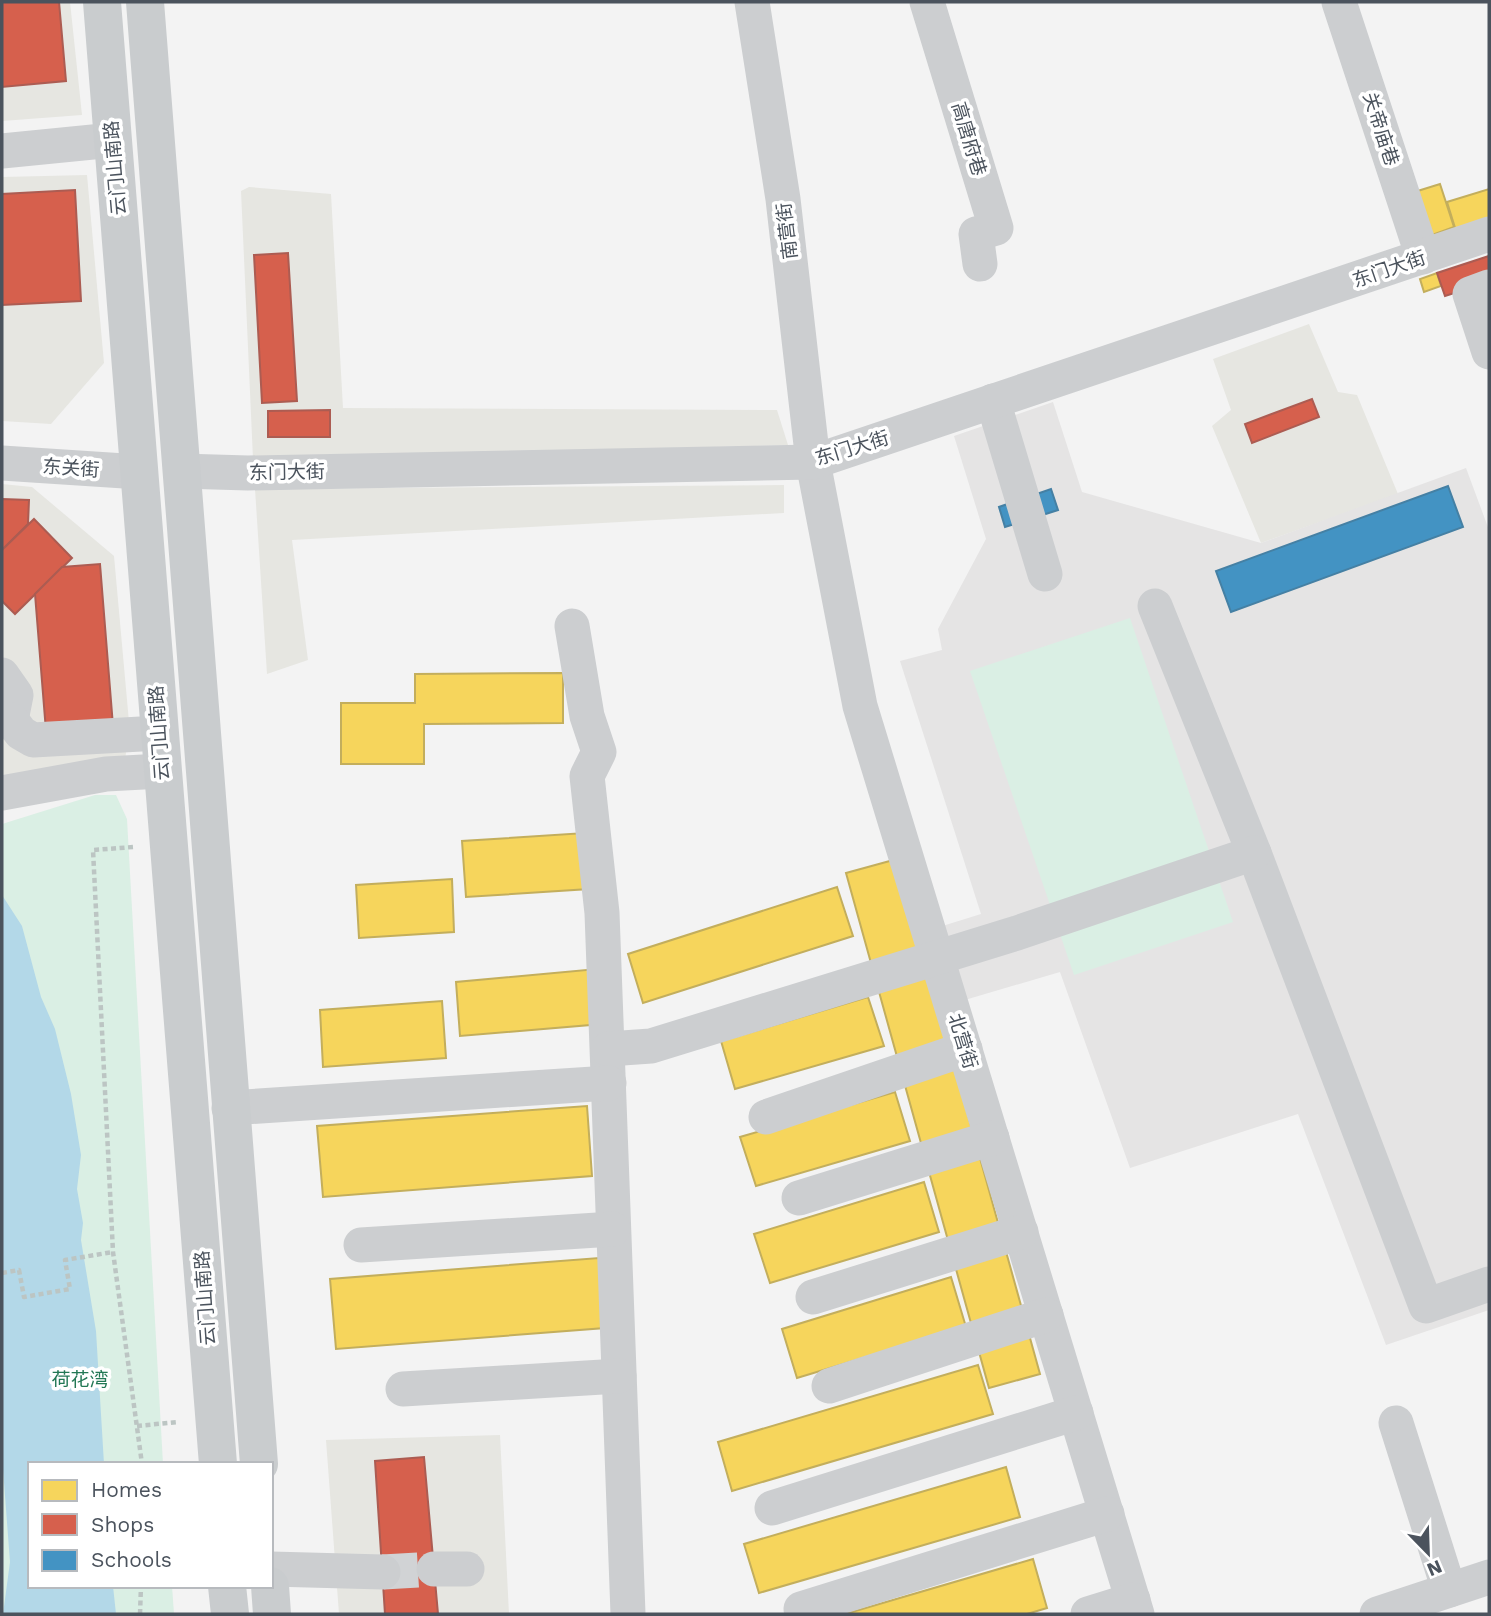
<svg xmlns="http://www.w3.org/2000/svg" width="1491" height="1616" viewBox="0 0 1491 1616" font-family="'Work Sans','Noto Sans SC',sans-serif">
<style>
.commercial{fill:#e6e6e1}
.education{fill:#e5e4e4}
.green{fill:#daefe4}
.water{fill:#b3d8e8}
.homes{fill:#f6d55c;stroke:#c3ae5c;stroke-width:2}
.shops{fill:#d6604d;stroke:#ac5c52;stroke-width:2}
.schools{fill:#4393c3;stroke:#4580a4;stroke-width:2}
.lines{fill:none;stroke-linecap:round;stroke-linejoin:round}
.minor-tunnel{stroke:#d1d3d5;stroke-width:35;stroke-dasharray:35 18;stroke-linecap:butt}
.path{stroke:#bcc5c3;stroke-width:4.5;stroke-dasharray:5 3.5;stroke-linecap:butt}
.minor{stroke:#ccced0;stroke-width:35}
.major{stroke:#c9ccce;stroke-width:38}
.labels{text-anchor:middle;dominant-baseline:central;stroke-width:7;stroke-linejoin:round;paint-order:stroke}
.street-label{font-size:19px;fill:#4b535d;stroke:#fff}
.park-label{font-size:19px;fill:#237855;stroke:#fff}
</style>
<rect width="100%" height="100%" fill="#f3f3f3"/>
<g class="commercial">
<polygon points="2,2 70,2 82,115 2,121"/>
<polygon points="87,175 104,363 51,424 2,421 2,177"/>
<polygon points="249,187 331,194 343,408 777,410 788,445 253,459 241,191"/>
<polygon points="1309,324 1338,392 1357,395 1398,494 1261,543 1212,426 1231,410 1213,359"/>
<polygon points="2,484 32,487 114,556 129,722 125,762 2,781"/>
<polygon points="784,485 784,513 292,540 308,660 267,674 255,489"/>
<polygon points="500,1435 509,1614 339,1614 326,1440"/>
</g>
<polygon class="education" points="1053,402 1082,492 1261,543 1466,468 1489,530 1489,1310 1386,1345 1298,1114 1130,1168 1060,972 958,1002 936,928 981,914 900,661 942,650 938,629 986,539 954,436"/>
<g class="green">
<polygon points="1130,618 1233,922 1074,975 970,671"/>
<polygon points="95,795 116,795 127,819 163,1464 30,1464 30,1586 172,1586 174,1614 2,1614 2,824"/>
</g>
<polygon class="water" points="2,895 22,926 41,997 55,1029 71,1094 81,1155 77,1189 83,1223 81,1240 96,1331 104,1464 30,1464 30,1586 113,1586 116,1614 3,1614 10,1562 2,1456"/>
<g class="homes">
<polygon points="1440,184 1454,227 1424,238 1408,194"/>
<polygon points="1489,189 1489,220 1456,231 1447,202"/>
<polygon points="1437,273 1441,286 1424,292 1420,279"/>
<polygon points="563,673 563,723 424,724 424,764 341,764 341,703 415,703 415,674"/>
<polygon points="585,833 589,889 466,897 462,841"/>
<polygon points="897,859 1040,1374 989,1388 846,873"/>
<polygon points="452,879 454,932 359,938 356,885"/>
<polygon points="837,887 853,936 643,1003 628,954"/>
<polygon points="597,969 602,1024 460,1036 456,982"/>
<polygon points="868,997 884,1046 735,1089 721,1041"/>
<polygon points="442,1001 446,1058 323,1067 320,1010"/>
<polygon points="895,1092 910,1141 756,1186 740,1137"/>
<polygon points="587,1106 592,1176 323,1197 317,1126"/>
<polygon points="924,1182 939,1232 770,1283 754,1234"/>
<polygon points="599,1258 605,1328 336,1349 330,1279"/>
<polygon points="951,1277 966,1327 797,1378 782,1329"/>
<polygon points="978,1365 993,1414 732,1491 718,1442"/>
<polygon points="1006,1467 1020,1517 759,1593 744,1544"/>
<polygon points="1033,1559 1047,1608 1027,1614 845,1614"/>
</g>
<g class="shops">
<polygon points="2,2 59,2 66,81 2,87"/>
<polygon points="75,190 81,301 2,305 2,194"/>
<polygon points="288,253 297,401 262,403 254,255"/>
<polygon points="1489,256 1489,282 1445,296 1437,273"/>
<polygon points="1312,399 1319,417 1252,443 1245,424"/>
<polygon points="330,410 330,437 268,437 268,411"/>
<polygon points="2,499 29,500 28,524 2,550"/>
<polygon points="34,519 72,558 15,614 2,601 2,550"/>
<polygon points="100,564 113,726 46,731 35,594 62,567"/>
<polygon points="424,1457 438,1614 385,1614 375,1461"/>
</g>
<g class="schools">
<polygon points="1448,486 1463,527 1231,612 1216,571"/>
<polygon points="1051,489 1058,510 1005,527 999,507"/>
</g>
<g class="lines">
<polyline class="minor-tunnel" points="383,1572 434,1569"/>
<g class="path">
<polyline points="133,847 93,850 113,1252 142,1464"/>
<polyline points="2,1273 19,1270 24,1297 70,1289 65,1260 113,1252"/>
<polyline points="137,1426 178,1422"/>
<polyline points="140,1614 141,1586"/>
</g>
<g class="minor">
<polyline points="752,2 783,199 813,462 860,706 1137,1614"/>
<polyline points="927,2 996,228 976,234 980,264"/>
<polyline points="1339,2 1423,257"/>
<polyline points="2,151 113,140"/>
<polyline points="1489,287 1470,294 1489,352"/>
<polyline points="993,401 1045,574"/>
<polyline points="2,463 140,472"/>
<polyline points="181,471 248,473 813,462 1489,234"/>
<polyline points="1155,606 1254,853 1426,1306 1489,1284"/>
<polyline points="572,626 587,716 599,752 587,776 602,913 628,1614"/>
<polyline points="2,675 16,695 11,720"/>
<polyline points="2,719 11,720 21,733 33,740 159,733"/>
<polyline points="2,793 106,774 162,771"/>
<polyline points="608,1049 651,1046 1017,933 1254,853"/>
<polyline points="229,1108 609,1083"/>
<polyline points="766,1117 965,1049"/>
<polyline points="799,1198 992,1138"/>
<polyline points="361,1245 613,1229"/>
<polyline points="813,1297 1021,1232"/>
<polyline points="829,1386 1046,1315"/>
<polyline points="403,1389 619,1376"/>
<polyline points="1396,1423 1449,1590"/>
<polyline points="772,1508 1076,1413"/>
<polyline points="271,1569 383,1572"/>
<polyline points="434,1569 467,1569"/>
<polyline points="801,1609 1107,1514"/>
<polyline points="1088,1614 1133,1600"/>
<polyline points="1377,1614 1489,1577"/>
</g>
<g class="major">
<polyline points="102,2 218,1464"/>
<polyline points="145,2 259,1464"/>
<polyline points="227,1586 230,1614"/>
<polyline points="270,1586 272,1614"/>
</g>
</g>
<g class="labels">
<g class="street-label">
<text transform="translate(1381 129) rotate(72)">关帝庙巷</text>
<text transform="translate(969 139) rotate(73)">高唐府巷</text>
<text transform="translate(115 168) rotate(-95)">云门山南路</text>
<text transform="translate(787 231) rotate(-97)">南营街</text>
<text transform="translate(1389 269) rotate(-19)">东门大街</text>
<text transform="translate(852 448) rotate(-17)">东门大街</text>
<text transform="translate(71 468) rotate(4)">东关街</text>
<text transform="translate(287 472) rotate(-1)">东门大街</text>
<text transform="translate(159 733) rotate(-94)">云门山南路</text>
<text transform="translate(963 1041) rotate(73)">北营街</text>
<text transform="translate(205 1298) rotate(-94)">云门山南路</text>
</g>
<g class="park-label">
<text x="80" y="1379">荷花湾</text>
</g>
</g>
<rect width="1491" height="1616" fill="none" stroke="#4b535d" stroke-width="7"/>
<rect x="28" y="1462" width="245" height="126" fill="#ffffff" stroke="#b7babe" stroke-width="2"/>
<rect x="42" y="1480" width="35" height="21" fill="#f6d55c" stroke="#b7babe" stroke-width="2"/>
<text x="91" y="1497" font-size="21" fill="#4b535d">Homes</text>
<rect x="42" y="1514" width="35" height="21" fill="#d6604d" stroke="#b7babe" stroke-width="2"/>
<text x="91" y="1532" font-size="21" fill="#4b535d">Shops</text>
<rect x="42" y="1550" width="35" height="21" fill="#4393c3" stroke="#b7babe" stroke-width="2"/>
<text x="91" y="1567" font-size="21" fill="#4b535d">Schools</text>
<g transform="translate(1428 1553) rotate(157)" stroke="#ffffff" stroke-width="5" paint-order="stroke">
<path d="M0-5L12 26L0 18L-12 26Z" fill="#4b535d"/>
<text y="-10" font-size="19" font-weight="bold" text-anchor="middle" fill="#4b535d">N</text>
</g>
</svg>
